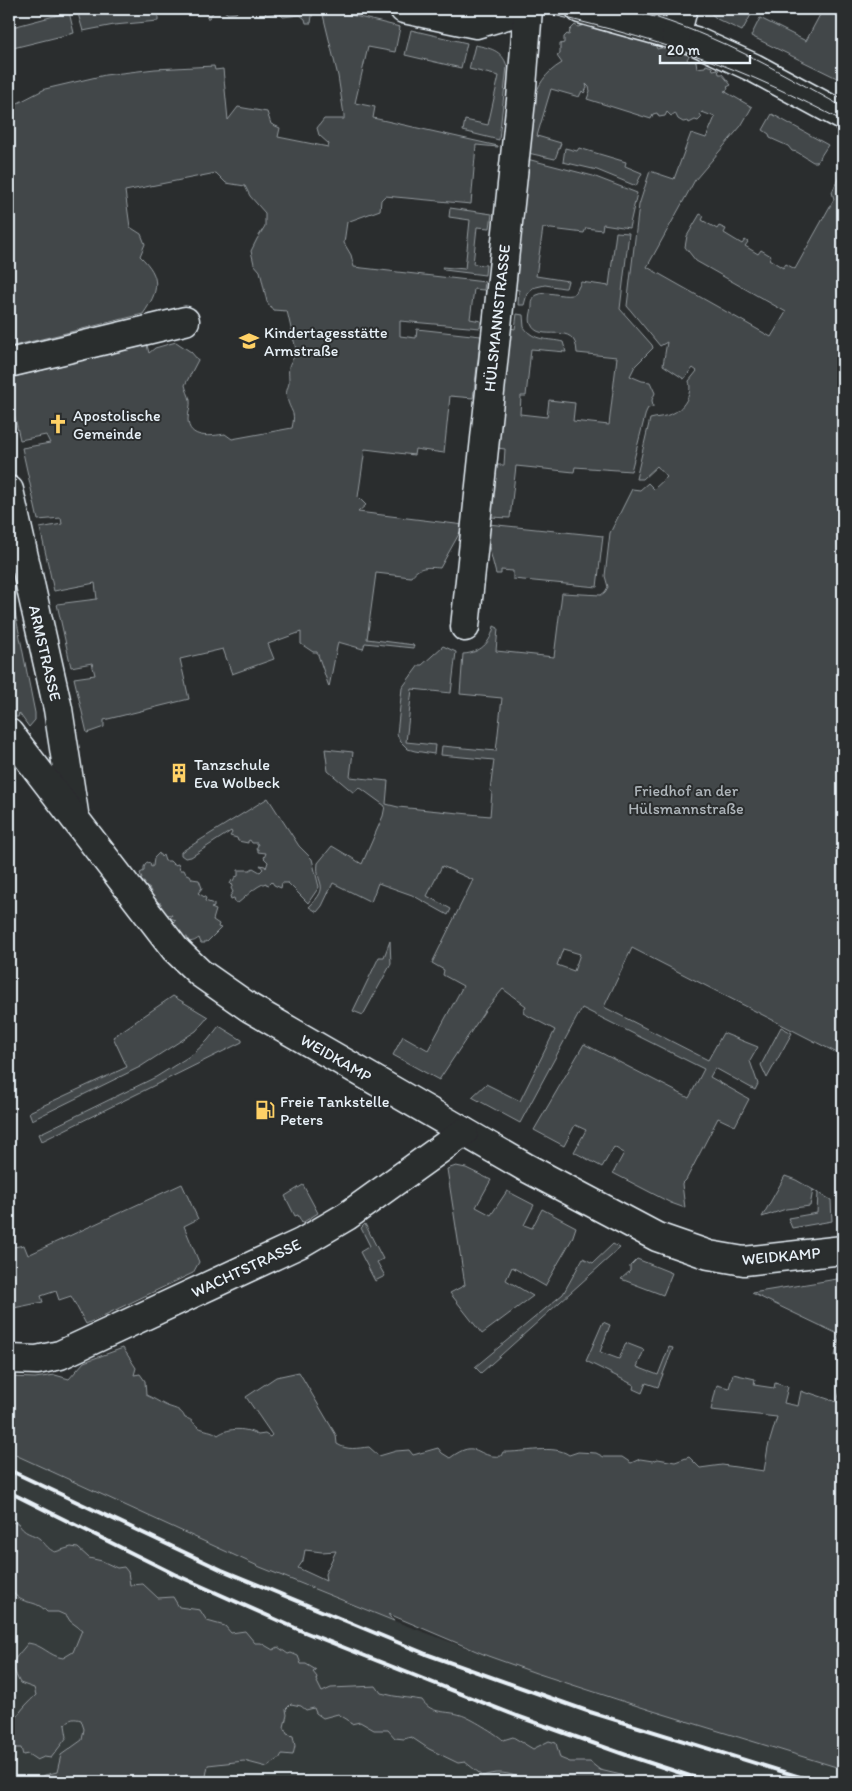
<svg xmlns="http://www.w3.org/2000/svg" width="852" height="1791" viewBox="0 0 852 1791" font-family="Itim,sans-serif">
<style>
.built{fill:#363a3b}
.green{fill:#424648;stroke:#959ca0;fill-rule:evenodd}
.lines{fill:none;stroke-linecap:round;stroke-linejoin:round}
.minor-casing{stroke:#e8f1f8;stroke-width:31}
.minor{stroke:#2a2d2e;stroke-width:28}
.tram{stroke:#e8f1f8;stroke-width:1}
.rail{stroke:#e8f1f8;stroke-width:4}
.labels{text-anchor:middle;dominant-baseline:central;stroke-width:4;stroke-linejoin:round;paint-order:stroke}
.street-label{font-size:16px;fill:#e8f1f8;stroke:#2a2d2e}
.poi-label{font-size:16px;fill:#e8f1f8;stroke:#2a2d2e;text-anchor:start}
.park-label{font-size:16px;fill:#aeb5ba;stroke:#2a2d2e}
</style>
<rect width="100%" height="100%" fill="#2a2d2e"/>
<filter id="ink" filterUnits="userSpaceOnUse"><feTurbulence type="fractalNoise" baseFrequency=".02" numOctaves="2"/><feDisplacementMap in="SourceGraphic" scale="10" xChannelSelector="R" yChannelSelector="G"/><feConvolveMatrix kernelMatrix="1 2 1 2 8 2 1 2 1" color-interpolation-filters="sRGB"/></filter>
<g filter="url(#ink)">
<polygon class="built" points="9,1452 260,1567 394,1621 488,1656 595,1693 843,1769 843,1782 9,1782"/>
<g class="green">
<polygon points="86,9 158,9 158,21 114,25 83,31 77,10"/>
<polygon points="207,9 239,9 236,13 228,14 223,10 214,11 209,18 207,18"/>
<polygon points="267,9 313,9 311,23 306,23 305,19 300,15 283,17 279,13 265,15"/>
<path d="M 326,9 L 400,27 L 395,52 L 368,47 L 355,103 L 375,107 L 373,118 L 498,146 L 498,147 L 476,145 L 471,204 L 385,196 L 381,200 L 380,210 L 347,222 L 344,243 L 351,255 L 354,267 L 485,282 L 484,290 L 474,289 L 470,319 L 481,321 L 480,328 L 400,321 L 400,336 L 416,338 L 417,329 L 481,336 L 473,398 L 450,396 L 444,453 L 415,449 L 414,455 L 365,449 L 358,497 L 366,505 L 358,512 L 464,525 L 440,568 C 427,567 419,566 411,577 L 376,573 L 367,639 L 414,645 L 413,648 L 365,643 L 363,649 L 338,642 L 329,687 L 317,652 L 313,652 L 301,644 L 301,632 L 268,644 L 274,659 L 232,674 L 223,649 L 180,659 L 189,699 L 104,720 L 104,727 L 87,733 L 74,678 L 95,675 L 92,663 L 71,667 L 57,604 L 97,599 L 95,583 L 54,591 L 40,528 L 62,524 L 61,518 L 38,520 L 22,448 L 50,443 L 46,435 L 20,440 L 9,391 L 9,378 L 147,345 L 149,353 L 155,348 L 176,342 L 191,352 L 198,360 L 185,385 C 186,390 189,395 190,400 C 191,406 188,413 188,419 C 188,440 212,436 225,434 L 232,439 L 292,428 C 296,410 291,414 287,398 C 285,393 288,388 289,383 C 289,368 286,366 297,354 L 287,311 L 273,310 L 267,302 L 260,271 L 254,264 L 251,251 L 257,239 L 265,226 L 265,213 L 250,196 L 245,186 L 226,183 L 216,173 L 125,191 L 130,227 L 141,234 L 145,244 L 140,256 C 162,277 159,291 143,314 L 9,347 L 9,297 L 12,296 L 9,287 L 9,105 L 14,105 L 45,89 L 105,75 L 155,69 L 214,66 L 215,70 L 223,69 L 228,120 L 238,107 L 267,112 L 271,124 L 280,128 L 278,137 L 328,147 L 329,144 L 319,135 L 317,128 L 324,119 L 344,119 L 344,115 L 338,76 L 323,15 L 322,12 Z"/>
<polygon points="706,9 742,9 752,13 742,31 717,19"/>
<polygon points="823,9 843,9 843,81 751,36 760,18 806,41"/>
<polygon points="69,12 74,33 9,49 9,28"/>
<path d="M 586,24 L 634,37 L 635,40 L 641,37 L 645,41 L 649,39 L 653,40 L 657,49 L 665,47 L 670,51 L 681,49 L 683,53 L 687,52 L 689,56 L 687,59 L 688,61 L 696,61 L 697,68 L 705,67 L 706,65 L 712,67 L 713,70 L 718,69 L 719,74 L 722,74 L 731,85 L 727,87 L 728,88 L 727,90 L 724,91 L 752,107 L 741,126 L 695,180 L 647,267 L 771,337 L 786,312 L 696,261 L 685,247 L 687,236 L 700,214 L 704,216 L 702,220 L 717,229 L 719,226 L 726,229 L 724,233 L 742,244 L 745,240 L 748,242 L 745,246 L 758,254 L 761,250 L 771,256 L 769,259 L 783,268 L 786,264 L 795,269 L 834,199 L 832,192 L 843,168 L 843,1056 L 632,948 L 604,1007 L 708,1060 L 723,1033 L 758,1047 L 750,1061 L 758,1084 L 755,1090 L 715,1068 L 710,1077 L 749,1099 L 735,1126 L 718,1118 L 686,1180 L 682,1184 L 685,1208 L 671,1203 L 613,1173 L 624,1153 L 614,1147 L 602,1167 L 574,1152 L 586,1130 L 575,1125 L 564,1146 L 534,1130 L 584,1044 L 689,1098 L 704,1069 L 582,1008 L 520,1123 L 472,1097 L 486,1084 L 520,1101 L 555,1030 L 523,1013 L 526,1006 L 503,989 L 486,1009 L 439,1080 L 393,1055 L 403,1036 L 428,1050 L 463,986 L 443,975 L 444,970 L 432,963 L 473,880 L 442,866 L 427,896 L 451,909 L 448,915 L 412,895 L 378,883 L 371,902 L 333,883 L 322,906 L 317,912 L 309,907 C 332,884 315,886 318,863 L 332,846 L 362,864 L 383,816 L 385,806 L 359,787 L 354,793 L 328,771 L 325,749 L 353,752 L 350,777 L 388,781 L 386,804 L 398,807 L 490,816 L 492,792 L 490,791 L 494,760 L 441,755 L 442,746 L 496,751 L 502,698 L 460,694 L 463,654 C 480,653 491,643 494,626 L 498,628 L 496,651 L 554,657 L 562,593 L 601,595 L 605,592 L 608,587 L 605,576 L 610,533 L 632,489 L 640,490 L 648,483 L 654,489 L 667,477 L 657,466 L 643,479 L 636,479 L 650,419 C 657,417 665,417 671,414 C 683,410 693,394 689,381 L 697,371 L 693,368 L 684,379 L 663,365 L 667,342 L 660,346 L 627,306 L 639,205 L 650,171 L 674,179 L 691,133 L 706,138 L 715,117 L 702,112 L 700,114 L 702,117 L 698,121 L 695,120 L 689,123 L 688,121 L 683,122 L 678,119 L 675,113 L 671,116 L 667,112 L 665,116 L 659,117 L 657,113 L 653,114 L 651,119 L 587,99 L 590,91 L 589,87 L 586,84 L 587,88 L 584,93 L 582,91 L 579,97 L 551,89 L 537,136 L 561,143 L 555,159 L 528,153 C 532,117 527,83 562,63 L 557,56 L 560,54 L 560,44 L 564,43 L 564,37 L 567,34 L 569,35 L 570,30 L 575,25 L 578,27 ZM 563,949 L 580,954 L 574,971 L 557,965 Z"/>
<polygon points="411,30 467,43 461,68 405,55"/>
<path d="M 475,45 C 490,48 502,50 507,66 L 499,140 L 463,131 L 465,120 L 488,125 L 499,76 L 469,69 Z"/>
<polygon points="772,114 828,145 817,162 813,162 797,152 792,151 788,146 770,138 769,134 763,130"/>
<polygon points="565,148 577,151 579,148 626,162 625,166 642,173 636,186 597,170 563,162"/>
<polygon points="527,159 593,176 637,193 629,228 603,224 602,230 586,228 584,233 543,228 536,276 568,281 566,288 564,288 545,285 532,288 527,294 524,305 518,305 519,290 514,289"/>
<polygon points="450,208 492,214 490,228 477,227 473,264 486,265 485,275 444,270 442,267 465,269 470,220 449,217"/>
<path d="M 616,232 L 629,233 L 620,309 L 652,345 L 653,348 L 635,366 L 630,376 L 642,381 L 650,382 L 655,393 L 652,400 L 653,407 L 648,408 L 646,412 L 631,471 L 575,467 L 574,472 L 516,466 L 510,518 L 490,517 L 495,465 L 504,465 L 505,449 L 497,448 L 510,328 L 515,329 L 517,314 L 523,315 L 524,327 C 534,342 548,338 563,342 L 566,352 L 531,349 L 526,396 L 521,396 L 520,414 L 547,417 L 549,400 L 575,403 L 573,421 L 609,425 L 617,357 L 577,353 C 576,318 539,345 531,324 C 529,319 531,313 532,308 C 532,303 532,297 537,295 C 547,290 561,297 572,295 L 576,292 L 581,282 L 609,286 Z"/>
<polygon points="488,524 603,536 597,587 513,579 513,571 501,570 501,574 496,574 487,539"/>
<polygon points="9,582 35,713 35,720 29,727 19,713 18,717 9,717"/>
<polygon points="443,646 456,652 451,693 412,689 406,742 435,745 434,754 415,751 408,749 400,741 397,734 402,688 419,665 422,665"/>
<path d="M 268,798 L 299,846 L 312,859 L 319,887 L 308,903 L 288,883 L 282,883 L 281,888 L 274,885 L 272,882 L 269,885 L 266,884 L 266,883 C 255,886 246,897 238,903 L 235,902 L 234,898 L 231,899 L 230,896 L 233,892 L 231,888 L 233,885 L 230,884 L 232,880 L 233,881 L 235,877 L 238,876 L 238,870 L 250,870 L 253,868 L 260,872 L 263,869 L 260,865 L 265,866 L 266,868 L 268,862 L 264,858 L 266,853 L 258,852 L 258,849 L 256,849 L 258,845 L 257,843 L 252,843 L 250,840 L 248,841 L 248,843 L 238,841 L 237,838 L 230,836 L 232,833 L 231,831 L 191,857 L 185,858 L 181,855 L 181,852 Z"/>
<path d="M 159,853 L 161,857 L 163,855 L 165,861 L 170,861 L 174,865 L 178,864 L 180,870 L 184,870 L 186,874 L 190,875 L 192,879 L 199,880 L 202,888 L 198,893 L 206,898 L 205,901 L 214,904 L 214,907 L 211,908 L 216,910 L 213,920 L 219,924 L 218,927 L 221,928 L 207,942 L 205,941 L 205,943 L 201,943 L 199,938 C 194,941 195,941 189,942 L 187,937 L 180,938 L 180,932 L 177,933 L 175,925 L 172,925 L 171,923 L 176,920 L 170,918 L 172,915 L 163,914 L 160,908 L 161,903 L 156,903 L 156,900 L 151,900 L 148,894 L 151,892 L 149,888 L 144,888 L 145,883 L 140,880 L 142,879 L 140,873 L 144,871 L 144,867 L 147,862 L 150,863 L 151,867 L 153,866 L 154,858 Z"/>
<polygon points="390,941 391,964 363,1015 353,1011 379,957 384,957"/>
<polygon points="173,996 208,1017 196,1031 140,1067 32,1120 29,1112 127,1067 113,1037"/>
<polygon points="219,1026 242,1040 242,1042 42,1141 39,1134 156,1077 193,1054 208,1040"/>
<polygon points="781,1027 792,1033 767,1078 761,1065"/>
<polygon points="456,1166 466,1168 491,1180 476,1207 491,1215 507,1191 534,1205 524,1225 532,1228 542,1209 576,1227 572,1239 545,1286 512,1267 506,1280 533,1296 482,1334 450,1293 465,1285 447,1169"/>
<polygon points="785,1176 796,1180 831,1200 832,1221 792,1228 788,1218 817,1213 818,1193 813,1190 810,1206 786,1209 762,1217"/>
<polygon points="182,1184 198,1219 184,1226 199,1262 193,1273 86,1324 71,1296 59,1300 56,1291 41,1296 43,1302 9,1309 9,1248 24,1245 28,1255"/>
<polygon points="303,1185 318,1213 302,1223 298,1215 295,1216 285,1196"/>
<polygon points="365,1224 383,1259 377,1262 385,1276 375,1281 360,1252 370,1246 361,1228"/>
<polygon points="613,1244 620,1248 481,1373 475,1367 563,1294 583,1258 593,1263"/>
<polygon points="637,1259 672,1273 663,1295 621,1279 630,1271 630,1266"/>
<polygon points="843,1278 843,1358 835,1356 840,1335 752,1293"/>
<polygon points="603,1322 610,1325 600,1352 619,1359 626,1343 644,1350 637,1367 658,1375 669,1347 673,1348 658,1387 646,1383 642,1393 633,1389 634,1385 586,1361"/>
<path d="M 123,1348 L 136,1368 L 134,1375 L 140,1374 L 145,1381 L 146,1395 C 153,1398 159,1402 165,1405 C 173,1409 181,1408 185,1418 C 192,1419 193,1423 198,1427 C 205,1431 212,1430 218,1435 C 229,1427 247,1428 258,1435 L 265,1434 L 270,1437 L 272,1435 L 246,1397 L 276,1377 L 299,1372 L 336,1435 L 337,1444 C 348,1451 357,1448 369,1447 L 379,1456 L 396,1451 L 409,1450 L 413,1455 L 438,1448 L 442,1453 L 450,1458 C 478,1437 476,1459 501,1456 L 503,1452 C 523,1453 554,1444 569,1455 L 578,1452 L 596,1453 L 604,1457 L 622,1457 L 631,1463 L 640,1459 L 653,1461 L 658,1459 L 675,1462 L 689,1457 L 700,1468 L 722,1465 L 764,1471 L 768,1447 L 777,1417 L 711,1410 L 717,1385 L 729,1388 L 733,1374 L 755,1379 L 754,1385 L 774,1388 L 775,1383 L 788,1387 L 784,1403 L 798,1406 L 801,1391 L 809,1394 L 810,1393 L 837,1402 L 843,1380 L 843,1769 L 650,1710 L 536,1673 L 488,1656 L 389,1614 L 394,1621 L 260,1567 L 9,1452 L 9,1377 L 35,1378 L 55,1375 L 69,1379 L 84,1362 ZM 305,1550 L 322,1552 L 336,1551 L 325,1574 L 326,1581 L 298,1568 L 303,1561 Z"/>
<path d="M 9,1522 L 18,1523 C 26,1537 34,1532 42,1541 C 47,1546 48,1549 55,1552 L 71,1547 L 78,1548 L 89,1558 L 102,1561 L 117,1568 L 124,1567 L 128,1572 L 130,1585 L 143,1584 L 158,1598 L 173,1597 L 179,1607 L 200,1610 L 207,1621 L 225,1626 L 231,1633 L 245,1631 L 255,1643 L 261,1643 L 273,1650 L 278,1647 L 288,1654 L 291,1653 L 298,1656 L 301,1664 L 306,1664 L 316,1670 L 313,1672 L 317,1677 L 316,1680 L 322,1692 L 331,1688 L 376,1686 L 381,1693 L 394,1696 L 422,1700 C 432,1715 446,1710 461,1715 C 469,1717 497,1734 503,1740 L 513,1737 L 533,1749 L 549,1741 L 556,1743 L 560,1758 L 570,1762 L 590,1762 L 600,1770 L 621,1775 L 626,1782 L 530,1782 C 523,1781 521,1777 515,1776 C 504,1772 494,1772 483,1776 L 465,1762 L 458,1763 L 429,1749 L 411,1737 L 404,1739 L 395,1738 L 388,1730 L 374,1730 L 360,1722 L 351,1724 L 348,1720 L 338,1714 L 323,1718 L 316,1713 L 314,1708 L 306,1710 L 301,1706 L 291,1704 L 286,1709 L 287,1715 L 284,1727 L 287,1734 L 293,1736 L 295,1746 L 293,1755 L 282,1754 L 279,1759 L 267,1767 L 244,1761 L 208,1765 L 205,1782 L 34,1782 L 45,1775 L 57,1772 L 61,1755 L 82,1740 L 84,1729 L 81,1720 C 74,1718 70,1718 65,1725 L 67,1737 L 51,1758 L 44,1757 L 37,1760 L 28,1754 L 23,1755 L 21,1748 L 13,1748 C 3,1728 22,1708 36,1695 L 34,1688 L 20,1683 C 8,1660 14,1661 28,1643 C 43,1645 49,1656 63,1658 L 73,1652 L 82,1630 L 70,1621 L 67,1616 L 58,1612 L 47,1612 C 32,1596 21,1609 9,1586 Z"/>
</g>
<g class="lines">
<defs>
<g id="minor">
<polyline points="404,9 476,24 528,9"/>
<polyline points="580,9 695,41 754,68 843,116"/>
<polyline points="676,35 683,9"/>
<polyline points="9,363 185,321"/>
<polyline points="9,490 58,709 74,813"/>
<polyline points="465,627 521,100 528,9"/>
<polyline points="9,733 175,949 200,973 250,1008 525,1167 657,1237 709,1255 744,1261 843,1250"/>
<polyline points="9,1359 37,1360 60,1355 301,1243 347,1216 464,1132"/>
</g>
</defs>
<use href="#minor" class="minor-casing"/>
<use href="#minor" class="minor"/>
<g class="tram">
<path d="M 527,9 C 586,22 644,37 700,57 C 750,74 797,97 843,121"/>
<path d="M 626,9 C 707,29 771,67 843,107"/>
</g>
<g class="rail">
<polyline points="9,1470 222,1570 426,1654 590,1712 816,1782"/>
<polyline points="9,1492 174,1574 302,1631 517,1716 629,1756 708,1782"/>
</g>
</g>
</g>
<defs>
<symbol id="school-bare" viewBox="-9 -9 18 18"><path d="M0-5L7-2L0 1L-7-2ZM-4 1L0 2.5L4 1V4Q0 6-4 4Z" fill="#ffd166" stroke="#2a2d2e" stroke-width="2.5" paint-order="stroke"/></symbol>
<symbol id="church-bare" viewBox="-9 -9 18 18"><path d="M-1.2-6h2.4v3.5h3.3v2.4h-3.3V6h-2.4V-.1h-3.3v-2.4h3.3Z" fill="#ffd166" stroke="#2a2d2e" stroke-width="2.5" paint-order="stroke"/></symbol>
<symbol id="building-bare" viewBox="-9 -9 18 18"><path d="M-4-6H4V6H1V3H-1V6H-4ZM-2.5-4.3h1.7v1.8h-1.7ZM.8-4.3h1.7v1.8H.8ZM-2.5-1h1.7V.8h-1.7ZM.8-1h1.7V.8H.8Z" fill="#ffd166" stroke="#2a2d2e" stroke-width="2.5" paint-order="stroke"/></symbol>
<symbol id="fuel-bare" viewBox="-9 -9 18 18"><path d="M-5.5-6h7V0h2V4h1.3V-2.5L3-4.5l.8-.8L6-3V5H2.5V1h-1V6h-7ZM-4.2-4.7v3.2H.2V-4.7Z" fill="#ffd166" stroke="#2a2d2e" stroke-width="2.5" paint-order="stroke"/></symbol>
</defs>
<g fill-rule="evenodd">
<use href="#school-bare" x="235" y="327" width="28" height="28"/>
<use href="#church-bare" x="44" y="410" width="28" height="28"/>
<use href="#building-bare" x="165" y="759" width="28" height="28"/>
<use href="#fuel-bare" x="251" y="1096" width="28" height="28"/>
</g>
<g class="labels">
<g class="street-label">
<text transform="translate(497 318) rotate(-84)">HÜLSMANNSTRASSE</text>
<text transform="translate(45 653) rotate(77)">ARMSTRASSE</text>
<text transform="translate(336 1058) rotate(30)">WEIDKAMP</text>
<text transform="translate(781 1256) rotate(-5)">WEIDKAMP</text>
<text transform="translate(246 1268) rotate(-25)">WACHTSTRASSE</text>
</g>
<g class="poi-label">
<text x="264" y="332">Kindertagesstätte<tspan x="264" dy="18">Armstraße</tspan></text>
<text x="73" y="415">Apostolische<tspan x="73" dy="18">Gemeinde</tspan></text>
<text x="194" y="764">Tanzschule<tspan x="194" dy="18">Eva Wolbeck</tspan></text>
<text x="280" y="1101">Freie Tankstelle<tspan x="280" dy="18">Peters</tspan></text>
</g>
<g class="park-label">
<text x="686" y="790">Friedhof an der<tspan x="686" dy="18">Hülsmannstraße</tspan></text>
</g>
</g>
<rect width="852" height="1791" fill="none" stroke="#2a2d2e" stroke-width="30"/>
<rect x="15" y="15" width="822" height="1761" fill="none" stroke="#e8f1f8" stroke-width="2" filter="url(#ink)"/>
<path d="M660 55v8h90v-8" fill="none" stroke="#e8f1f8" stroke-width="2.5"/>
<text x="667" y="55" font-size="15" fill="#e8f1f8" stroke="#2a2d2e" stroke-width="4" paint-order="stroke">20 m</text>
</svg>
